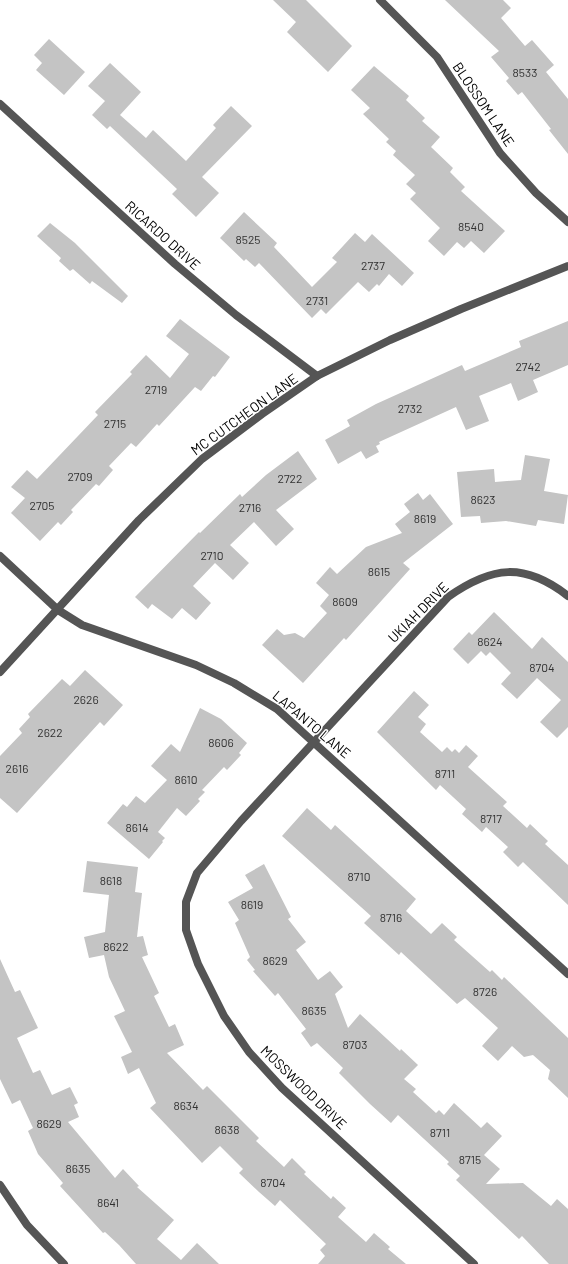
<svg xmlns="http://www.w3.org/2000/svg" width="568" height="1264" viewBox="0 0 568 1264" font-family="Barlow,sans-serif">
<style>
.building{fill:#c4c4c4}
.lines{fill:none;stroke-linecap:round;stroke-linejoin:round}
.minor{stroke:#555;stroke-width:8}
.tertiary{stroke:#555;stroke-width:8}
.labels{text-anchor:middle;dominant-baseline:central;stroke-width:3;stroke-linejoin:round;paint-order:stroke}
.number-label{font-size:12px;fill:#313131}
.street-label{font-size:14px;fill:#000;stroke:#fff}
</style>
<rect width="100%" height="100%" fill="#fff"/>
<g class="building">
<polygon points="273,0 306,0 352,46 328,72 287,32 296,22"/>
<polygon points="445,0 503,0 511,8 501,18 525,46 532,40 554,65 546,72 568,99 568,154 549,130 551,129 522,92 518,95 506,81 509,78 491,57 499,51"/>
<polygon points="49,39 85,72 64,95 36,70 42,63 34,55"/>
<polygon points="110,63 141,92 120,115 146,138 153,130 186,161 216,128 213,125 231,106 252,126 202,177 219,193 196,217 172,194 177,189 110,126 107,129 92,115 105,101 88,86"/>
<polygon points="374,66 409,96 406,100 425,118 422,121 440,137 431,147 453,168 450,172 465,187 461,191 505,231 484,253 471,241 464,248 457,242 444,256 428,241 440,228 410,199 416,193 406,184 415,175 393,155 396,151 386,142 389,139 363,114 370,108 351,90"/>
<polygon points="244,212 277,243 274,247 312,287 337,262 332,258 355,233 365,242 372,234 414,273 402,286 389,274 379,286 377,284 369,292 358,282 326,314 321,309 312,318 259,263 255,267 246,259 244,261 220,238"/>
<polygon points="50,223 75,243 128,296 122,303 92,281 90,284 73,269 70,271 59,261 61,258 37,236"/>
<polygon points="180,319 230,357 215,377 213,376 201,391 195,387 159,426 157,424 136,447 131,443 109,466 113,470 99,486 96,484 71,510 73,512 61,525 58,522 40,541 11,513 25,498 11,487 27,470 37,479 98,415 95,412 132,374 130,372 146,355 170,378 189,354 166,336"/>
<polygon points="568,321 568,365 533,380 538,392 518,401 511,383 479,396 489,421 466,430 456,407 379,442 380,444 376,446 379,452 366,459 361,451 338,464 325,440 350,426 347,420 376,404 462,365 465,371 521,347 519,341"/>
<polygon points="298,451 317,479 276,510 294,529 276,546 254,522 230,545 249,563 233,580 215,563 193,586 211,603 196,620 182,608 172,619 152,604 148,609 135,597 199,532 200,533 240,494 242,497 266,475"/>
<polygon points="525,455 550,459 544,491 568,495 564,524 538,520 536,526 506,521 481,523 480,516 461,517 457,472 494,469 495,482 521,480"/>
<polygon points="418,493 423,500 430,494 453,524 403,563 410,569 346,640 344,638 303,683 262,645 277,629 284,635 295,633 304,638 327,613 320,606 329,595 316,583 330,567 337,574 366,547 402,533 395,524 410,512 404,504"/>
<polygon points="494,612 532,649 542,637 568,662 568,727 557,738 540,722 561,700 537,678 517,699 501,684 511,673 490,652 486,656 481,651 468,664 453,649 469,632 472,635"/>
<polygon points="85,670 123,705 104,726 100,722 17,813 0,798 0,756 22,733 19,729 30,717 28,714 62,679 70,686"/>
<polygon points="414,691 429,705 418,717 426,724 420,732 442,752 447,747 452,752 455,749 459,753 466,745 478,756 468,767 507,802 503,806 527,828 530,824 548,841 545,844 568,865 568,905 523,862 518,867 503,852 508,847 486,827 482,832 462,814 466,809 440,785 436,790 377,732"/>
<polygon points="200,708 221,719 247,743 239,753 241,755 227,770 224,767 202,790 205,792 198,799 200,801 186,816 177,808 158,832 165,838 162,841 163,842 149,859 107,823 123,804 127,807 136,796 145,803 167,780 151,766 171,744 180,752"/>
<polygon points="307,808 331,830 335,825 416,899 406,911 431,934 442,923 457,937 454,940 490,972 492,970 502,980 504,977 568,1038 568,1098 548,1079 550,1070 533,1055 524,1057 512,1046 498,1061 482,1046 498,1028 465,998 457,1004 401,952 399,955 364,923 371,916 282,836"/>
<polygon points="87,861 138,867 135,892 142,893 137,937 143,936 148,955 142,957 159,993 154,996 169,1027 175,1024 184,1045 167,1053 203,1090 207,1086 259,1138 256,1141 284,1167 292,1158 306,1172 304,1174 331,1199 333,1196 346,1208 338,1217 366,1242 374,1233 390,1247 388,1249 406,1264 318,1264 325,1256 320,1250 326,1244 280,1200 275,1206 259,1192 239,1173 243,1169 220,1146 202,1163 150,1108 156,1103 139,1068 128,1074 121,1057 132,1052 114,1016 125,1011 109,977 104,955 89,958 84,937 105,932 109,895 83,892"/>
<polygon points="264,864 291,917 288,919 306,942 296,950 318,980 330,971 343,987 335,994 348,1028 360,1014 400,1051 401,1049 418,1065 404,1079 416,1089 413,1092 436,1113 439,1110 444,1115 454,1103 481,1128 487,1122 502,1136 484,1155 500,1169 486,1184 523,1183 551,1206 557,1199 568,1209 568,1264 549,1264 522,1236 519,1239 456,1180 460,1176 447,1164 449,1162 398,1115 391,1123 370,1104 339,1073 343,1068 317,1043 311,1047 301,1033 306,1029 278,993 275,996 253,971 255,970 247,960 250,957 235,923 239,920 228,902 253,888 245,875"/>
<polygon points="0,959 15,992 20,990 38,1028 17,1038 33,1073 40,1070 52,1095 70,1087 78,1103 74,1105 79,1117 68,1122 115,1178 123,1169 139,1186 137,1187 174,1220 157,1239 181,1260 197,1243 219,1264 136,1264 119,1245 105,1232 103,1233 60,1186 63,1183 38,1154 28,1131 33,1128 20,1100 12,1104 0,1079"/>
</g>
<g class="lines">
<g class="minor">
<polyline points="380,0 437,57 500,153 536,193 568,222"/>
<polyline points="0,104 175,264 236,315 317,376"/>
<polyline points="0,556 58,610 82,625 196,665 234,683 277,709 568,974"/>
<polyline points="0,1185 27,1225 64,1264"/>
<path d="M 474,1264 L 282,1088 L 249,1052 L 224,1016 L 198,964 L 186,930 L 186,902 L 197,873 L 241,821 L 448,597 C 492,566 524,562 568,596"/>
</g>
<polyline class="tertiary" points="0,672 139,520 202,459 262,414 317,376 390,340 461,309 568,266"/>
</g>
<g class="labels">
<g class="number-label">
<text x="525" y="72">8533</text>
<text x="471" y="226">8540</text>
<text x="248" y="239">8525</text>
<text x="373" y="265">2737</text>
<text x="317" y="300">2731</text>
<text x="528" y="366">2742</text>
<text x="156" y="389">2719</text>
<text x="410" y="408">2732</text>
<text x="115" y="423">2715</text>
<text x="80" y="476">2709</text>
<text x="290" y="478">2722</text>
<text x="483" y="499">8623</text>
<text x="42" y="505">2705</text>
<text x="250" y="507">2716</text>
<text x="425" y="518">8619</text>
<text x="212" y="555">2710</text>
<text x="379" y="571">8615</text>
<text x="345" y="601">8609</text>
<text x="490" y="641">8624</text>
<text x="542" y="667">8704</text>
<text x="86" y="699">2626</text>
<text x="50" y="732">2622</text>
<text x="221" y="742">8606</text>
<text x="17" y="768">2616</text>
<text x="445" y="773">8711</text>
<text x="186" y="779">8610</text>
<text x="491" y="818">8717</text>
<text x="137" y="827">8614</text>
<text x="359" y="876">8710</text>
<text x="111" y="880">8618</text>
<text x="252" y="904">8619</text>
<text x="391" y="917">8716</text>
<text x="116" y="946">8622</text>
<text x="275" y="960">8629</text>
<text x="485" y="991">8726</text>
<text x="314" y="1010">8635</text>
<text x="355" y="1044">8703</text>
<text x="186" y="1105">8634</text>
<text x="49" y="1123">8629</text>
<text x="227" y="1129">8638</text>
<text x="440" y="1132">8711</text>
<text x="470" y="1159">8715</text>
<text x="78" y="1168">8635</text>
<text x="273" y="1182">8704</text>
<text x="108" y="1202">8641</text>
</g>
<g class="street-label">
<text transform="translate(484 104) rotate(56)">BLOSSOM LANE</text>
<text transform="translate(163 235) rotate(42)">RICARDO DRIVE</text>
<text transform="translate(244 414) rotate(-36)">MC CUTCHEON LANE</text>
<text transform="translate(418 612) rotate(-45)">UKIAH DRIVE</text>
<text transform="translate(312 724) rotate(40)">LAPANTO LANE</text>
<text transform="translate(304 1087) rotate(44)">MOSSWOOD DRIVE</text>
</g>
</g>
</svg>
